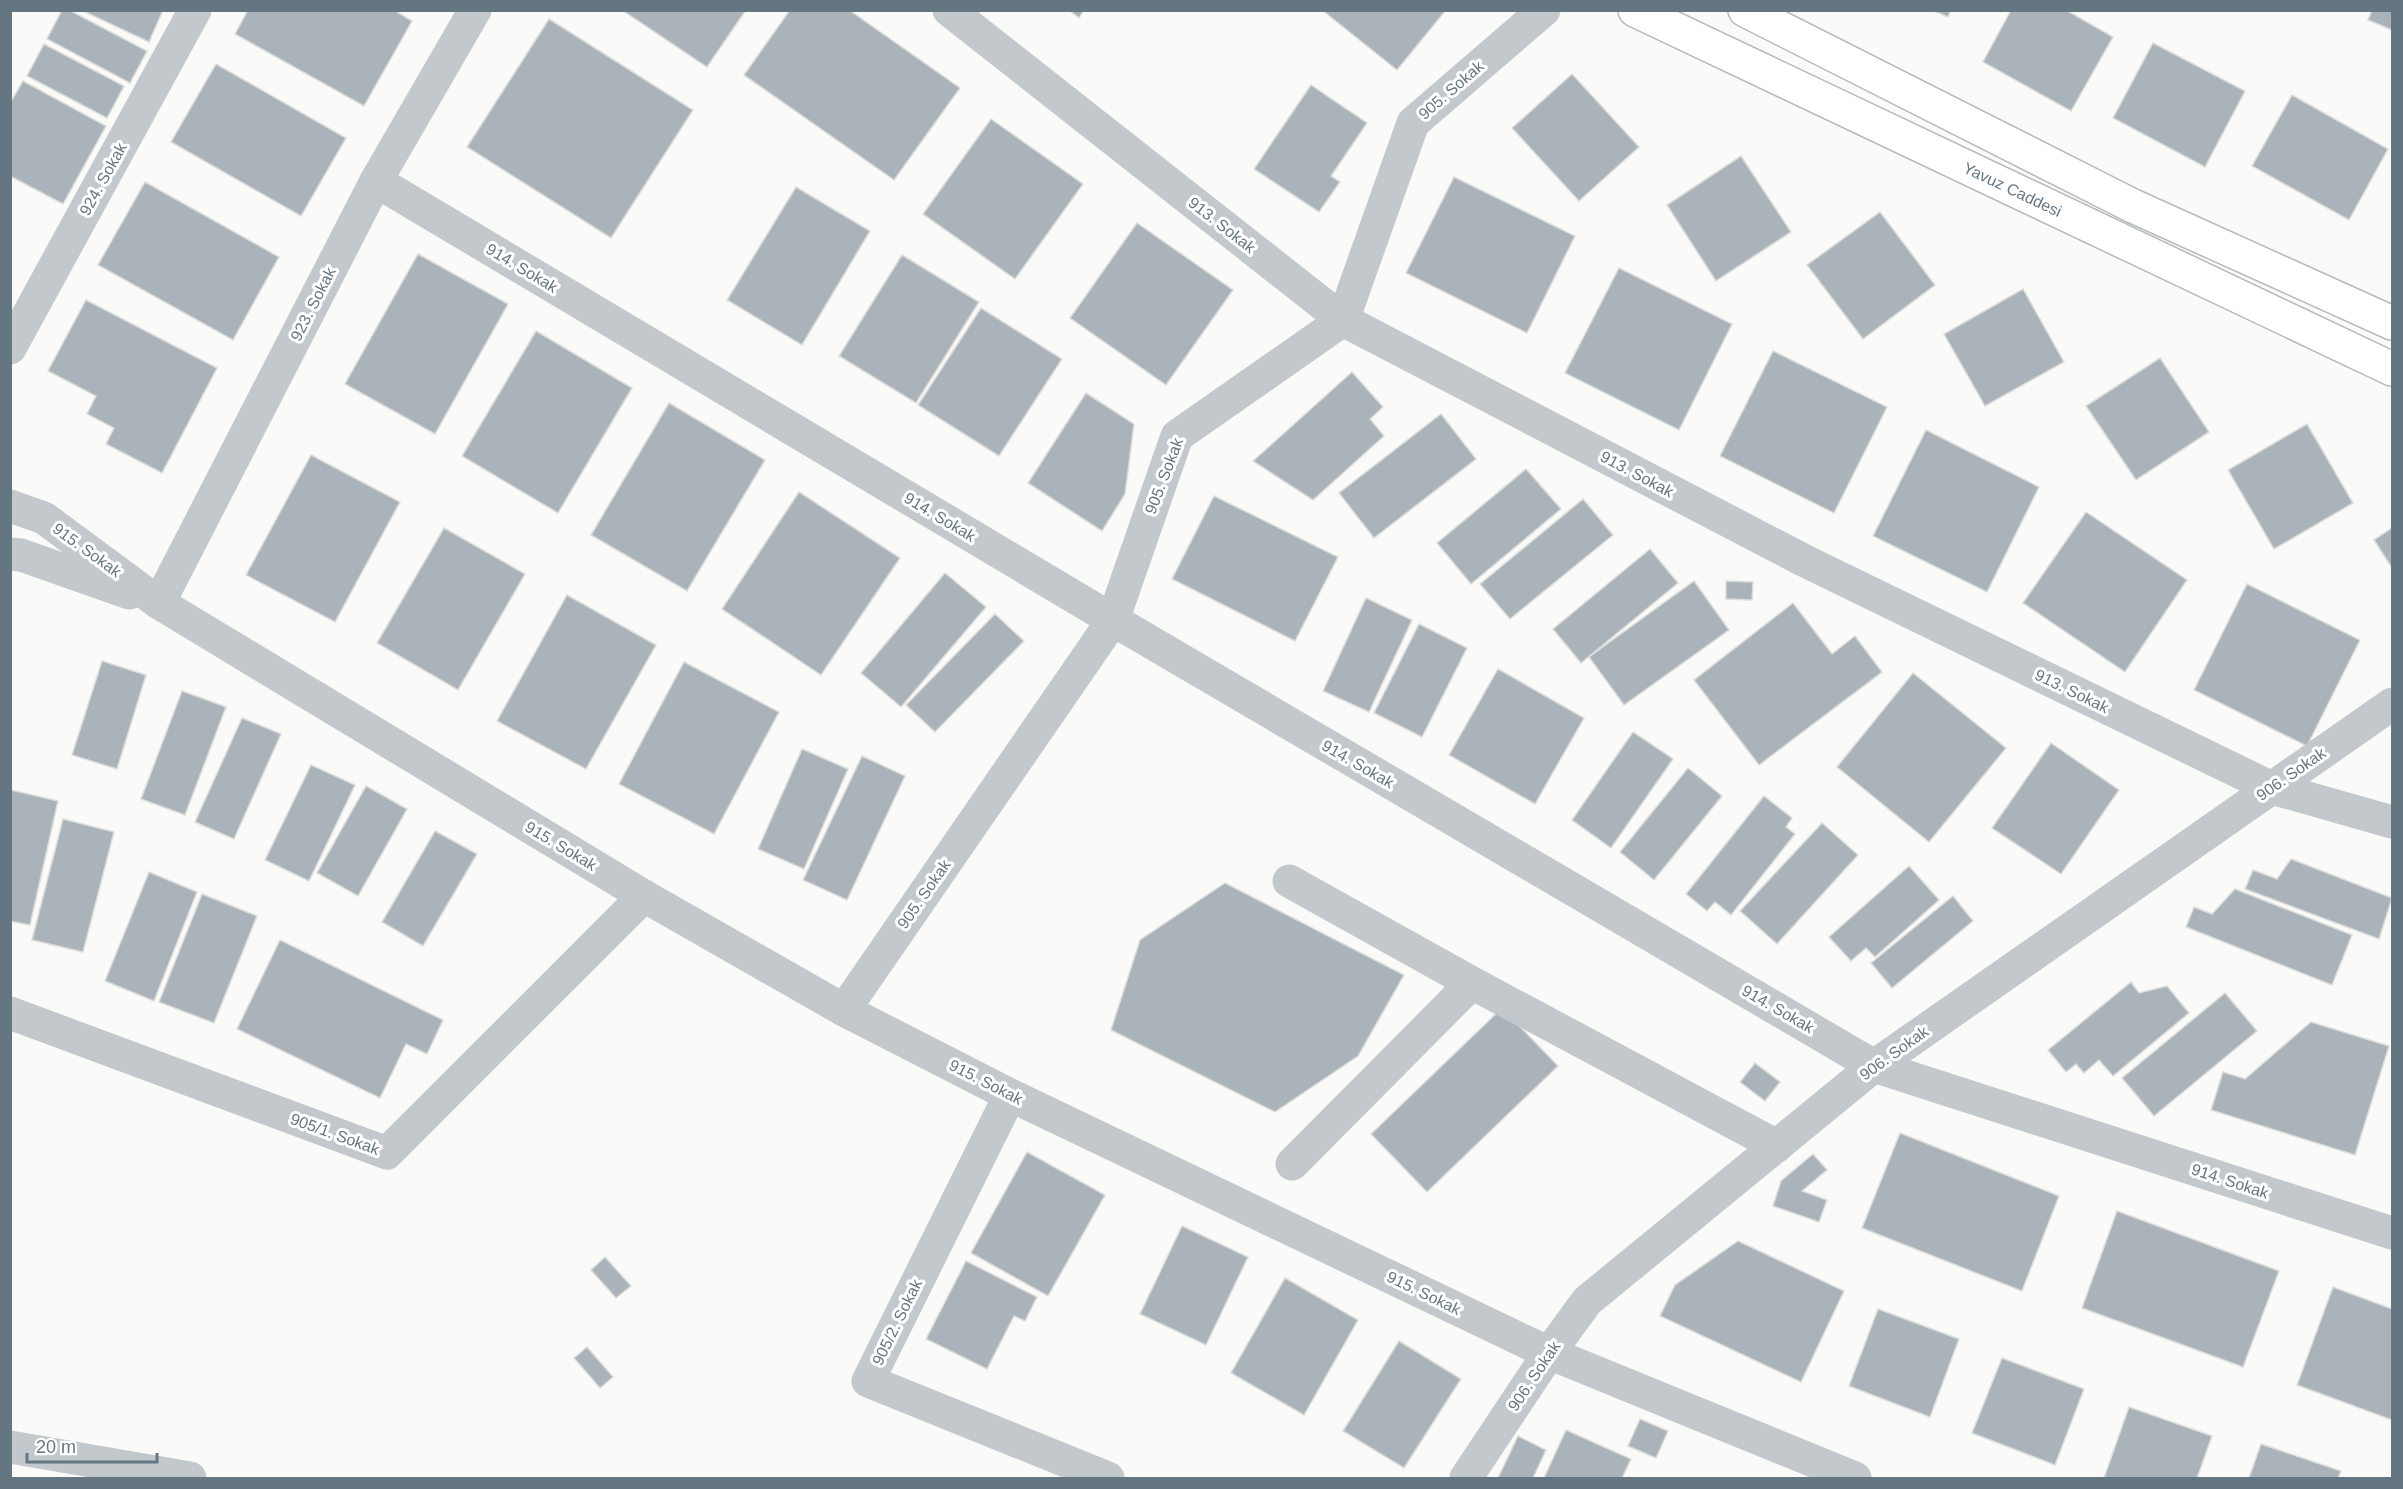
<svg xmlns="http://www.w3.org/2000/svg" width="2403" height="1489" viewBox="0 0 2403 1489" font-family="Arial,sans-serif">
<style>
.building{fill:#aab3b9;stroke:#dcdcda;stroke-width:1.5}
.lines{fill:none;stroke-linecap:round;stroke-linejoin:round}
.major-casing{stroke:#b5babe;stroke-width:36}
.minor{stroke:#c3c8cc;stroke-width:33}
.major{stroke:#fff;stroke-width:33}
.labels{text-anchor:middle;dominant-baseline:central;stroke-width:6;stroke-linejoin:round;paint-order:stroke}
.street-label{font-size:16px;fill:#657683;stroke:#fff}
</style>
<rect width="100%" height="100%" fill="#fafaf8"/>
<g class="building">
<polygon points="62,10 69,10 147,51 130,83 47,39"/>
<polygon points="81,10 163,10 149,42"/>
<polygon points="248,10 394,10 412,21 364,106 235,34"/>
<polygon points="622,10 746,10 707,67"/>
<polygon points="790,10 849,10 960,88 894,180 744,75"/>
<polygon points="1069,10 1084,10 1079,18"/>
<polygon points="1322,10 1446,10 1397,70"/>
<polygon points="1932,10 1951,10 1948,17"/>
<polygon points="2011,10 2066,10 2113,37 2071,111 1983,62"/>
<polygon points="2372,10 2392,10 2392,30 2368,20"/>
<polygon points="549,19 693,110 611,238 467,147"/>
<polygon points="2153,43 2245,91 2205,167 2113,118"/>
<polygon points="44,44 124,86 107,118 27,76"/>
<polygon points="216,64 346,138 301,216 171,142"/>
<polygon points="1572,74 1639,147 1579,201 1512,128"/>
<polygon points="23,81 106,126 63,204 10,176 10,103"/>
<polygon points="1311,85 1367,123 1331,176 1340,182 1319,212 1254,169"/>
<polygon points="2292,95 2388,149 2349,220 2252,166"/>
<polygon points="991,119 1083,184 1015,279 923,214"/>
<polygon points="1741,156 1791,232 1716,281 1667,205"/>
<polygon points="1454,177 1575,236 1527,333 1406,273"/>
<polygon points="145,182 279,257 233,340 98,265"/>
<polygon points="796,187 870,231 802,345 727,300"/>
<polygon points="1880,212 1935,285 1863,339 1807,265"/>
<polygon points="1137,223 1233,290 1166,385 1070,318"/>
<polygon points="418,254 508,304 435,434 345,384"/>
<polygon points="902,255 979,302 916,403 839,356"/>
<polygon points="1619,268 1732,324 1679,430 1565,373"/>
<polygon points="2023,289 2064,362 1985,406 1944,334"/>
<polygon points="86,300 217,368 162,473 106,444 114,428 87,414 96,396 48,371"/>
<polygon points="981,308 1062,359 999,456 918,405"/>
<polygon points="536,331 632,388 558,513 462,456"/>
<polygon points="1773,351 1887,407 1834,513 1720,456"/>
<polygon points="2160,358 2209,432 2136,480 2086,406"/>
<polygon points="1352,372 1383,407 1370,419 1384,436 1313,500 1253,461"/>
<polygon points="1086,393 1134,424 1125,494 1102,531 1028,483"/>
<polygon points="669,403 765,460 687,591 591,535"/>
<polygon points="1441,414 1476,459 1374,538 1339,493"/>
<polygon points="2307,424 2353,503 2274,549 2228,470"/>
<polygon points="1926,430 2039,487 1987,592 1873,536"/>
<polygon points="311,455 400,502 335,622 246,575"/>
<polygon points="1526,469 1561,509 1471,584 1437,543"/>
<polygon points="799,492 900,558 821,675 722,609"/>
<polygon points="1214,496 1338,557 1295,641 1172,579"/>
<polygon points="1583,499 1613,535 1510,619 1480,584"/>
<polygon points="2086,512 2187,580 2125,672 2023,603"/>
<polygon points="444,528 525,574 458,690 377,643"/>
<polygon points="2392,528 2392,568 2374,540"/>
<polygon points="1650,549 1678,583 1581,663 1553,629"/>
<polygon points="945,573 986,607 901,707 861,673"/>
<polygon points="1694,581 1729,630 1624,705 1589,657"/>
<polygon points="1726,581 1753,582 1752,600 1726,599"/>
<polygon points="2247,584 2360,640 2307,746 2194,690"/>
<polygon points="567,595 656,645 586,769 497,721"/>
<polygon points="1366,598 1412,620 1369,712 1323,691"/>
<polygon points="1793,603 1832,654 1855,636 1882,672 1759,765 1694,680"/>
<polygon points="995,614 1024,641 935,732 906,705"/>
<polygon points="1419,624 1467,648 1422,737 1374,713"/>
<polygon points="102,661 146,675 117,769 72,755"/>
<polygon points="684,662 779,712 714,834 619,784"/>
<polygon points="1498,669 1584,718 1535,804 1449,755"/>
<polygon points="1913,673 2006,748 1929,842 1837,767"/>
<polygon points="182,691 226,707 185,815 141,799"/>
<polygon points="242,718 281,734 234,839 195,822"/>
<polygon points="1633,732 1673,759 1611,848 1572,820"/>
<polygon points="2051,743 2119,790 2061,874 1992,828"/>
<polygon points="802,749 848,769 804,869 758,849"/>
<polygon points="862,756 905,776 847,900 803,880"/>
<polygon points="311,765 355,785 309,881 265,860"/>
<polygon points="1688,768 1722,796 1654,880 1620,852"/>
<polygon points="366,786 407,809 358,896 317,873"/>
<polygon points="11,790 58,801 30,925 10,921"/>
<polygon points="1764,796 1792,818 1786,827 1795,834 1731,915 1715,902 1707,911 1686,894"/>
<polygon points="63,819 114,832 83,952 32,940"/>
<polygon points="1822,823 1858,855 1777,944 1740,911"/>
<polygon points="435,831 477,854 423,946 382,922"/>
<polygon points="2291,859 2392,898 2379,939 2245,889 2253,870 2277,879"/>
<polygon points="1909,866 1939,900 1875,957 1866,948 1851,961 1829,937"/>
<polygon points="149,872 197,892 154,1001 105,981"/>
<polygon points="1225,883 1404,975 1358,1056 1275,1112 1111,1030 1140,940"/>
<polygon points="2235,889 2352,935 2332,985 2186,927 2194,907 2212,914"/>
<polygon points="202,894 257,916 214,1023 159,1002"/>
<polygon points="1953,896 1973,921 1892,988 1871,963"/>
<polygon points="280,940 443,1020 427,1054 406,1044 380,1098 237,1029"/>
<polygon points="2131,982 2139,993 2167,986 2189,1013 2113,1076 2099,1060 2084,1073 2076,1064 2066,1072 2048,1050"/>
<polygon points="2225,993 2257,1031 2154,1116 2122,1078"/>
<polygon points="1502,1008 1558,1066 1427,1192 1371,1134"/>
<polygon points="2311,1022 2389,1046 2355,1155 2211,1110 2223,1072 2245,1079"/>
<polygon points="1755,1063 1780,1082 1765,1101 1740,1082"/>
<polygon points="1900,1133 2059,1196 2022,1291 1862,1228"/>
<polygon points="1027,1152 1105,1195 1048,1296 971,1253"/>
<polygon points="1813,1154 1827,1170 1802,1191 1827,1200 1819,1222 1773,1206 1781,1181"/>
<polygon points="2117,1211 2279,1271 2243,1367 2082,1308"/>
<polygon points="1182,1226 1248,1257 1206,1345 1140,1314"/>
<polygon points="1738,1241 1844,1291 1801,1382 1660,1316 1675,1285"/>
<polygon points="605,1257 631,1286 616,1298 591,1270"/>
<polygon points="966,1261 1037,1297 1025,1321 1014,1316 987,1369 926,1339"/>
<polygon points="1285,1278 1358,1320 1304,1415 1231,1373"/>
<polygon points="2333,1287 2392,1309 2392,1420 2297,1385"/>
<polygon points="1878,1309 1959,1339 1930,1417 1849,1386"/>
<polygon points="1399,1341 1461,1379 1404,1468 1343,1431"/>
<polygon points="587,1347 613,1377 600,1388 574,1358"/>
<polygon points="2002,1358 2084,1389 2055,1465 1972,1433"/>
<polygon points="2129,1407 2212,1436 2197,1478 2104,1478"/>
<polygon points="1640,1419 1668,1431 1656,1458 1628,1446"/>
<polygon points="1566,1430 1631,1459 1622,1478 1544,1478"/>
<polygon points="1518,1436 1546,1450 1533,1478 1498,1478"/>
<polygon points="2261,1444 2341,1471 2338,1478 2249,1478"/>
</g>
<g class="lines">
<defs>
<g id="major">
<path id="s1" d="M 1635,10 L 2392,369"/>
<polyline points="1745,10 2133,206 2392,323"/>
</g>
</defs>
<use href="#major" class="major-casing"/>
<g class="minor">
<polyline points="949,10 1343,320 1803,560 2272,788 2392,822"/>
<polyline points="376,181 1113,620 1874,1066 2392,1233"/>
<polyline points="10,348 195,10"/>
<polyline points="10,506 44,518 159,603 644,896 844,1010 1010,1095 1549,1353 1855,1478"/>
<polyline points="10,554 21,555 129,593"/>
<polyline points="159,603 376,181 475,10"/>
<polyline points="1289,881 1472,983 1777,1146"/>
<polyline points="844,1010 1113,620 1177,436 1343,320 1413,123 1544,10"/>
<polyline points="10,1013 387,1153 644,896"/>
<polyline points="1010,1095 868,1381 1108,1478"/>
<polyline points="1292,1164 1472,983"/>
<polyline points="10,1447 190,1478"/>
<polyline points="1466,1478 1549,1353 1587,1301 1874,1066 2392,704"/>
</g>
<use href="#major" class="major"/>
</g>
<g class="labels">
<g class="street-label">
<text transform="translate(1451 90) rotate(-41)">905. Sokak</text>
<text transform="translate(103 179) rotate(-61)">924. Sokak</text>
<text stroke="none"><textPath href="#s1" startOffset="418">Yavuz Caddesi</textPath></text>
<text transform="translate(1222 225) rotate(38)">913. Sokak</text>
<text transform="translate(522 268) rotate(31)">914. Sokak</text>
<text transform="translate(313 304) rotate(-63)">923. Sokak</text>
<text transform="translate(1637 474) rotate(28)">913. Sokak</text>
<text transform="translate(1164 476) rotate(-69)">905. Sokak</text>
<text transform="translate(940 517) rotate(31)">914. Sokak</text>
<text transform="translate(87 550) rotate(36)">915. Sokak</text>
<text transform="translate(2072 691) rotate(26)">913. Sokak</text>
<text transform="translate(1358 764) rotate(30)">914. Sokak</text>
<text transform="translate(2291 774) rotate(-35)">906. Sokak</text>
<text transform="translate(561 846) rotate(31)">915. Sokak</text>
<text transform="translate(924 894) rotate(-55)">905. Sokak</text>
<text transform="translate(1778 1009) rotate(30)">914. Sokak</text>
<text transform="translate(1894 1053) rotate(-36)">906. Sokak</text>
<text transform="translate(986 1082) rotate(27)">915. Sokak</text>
<text transform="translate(335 1134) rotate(20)">905/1. Sokak</text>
<text transform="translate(2230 1181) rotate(18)">914. Sokak</text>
<text transform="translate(1424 1293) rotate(26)">915. Sokak</text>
<text transform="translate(897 1322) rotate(-64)">905/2. Sokak</text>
<text transform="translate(1534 1376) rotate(-56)">906. Sokak</text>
</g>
</g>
<rect width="2403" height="1489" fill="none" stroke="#657683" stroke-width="24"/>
<path d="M27 1453v9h130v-9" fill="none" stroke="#657683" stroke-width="3"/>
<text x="36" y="1453" font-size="18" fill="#657683" stroke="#ffffff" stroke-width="4.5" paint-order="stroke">20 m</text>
</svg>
